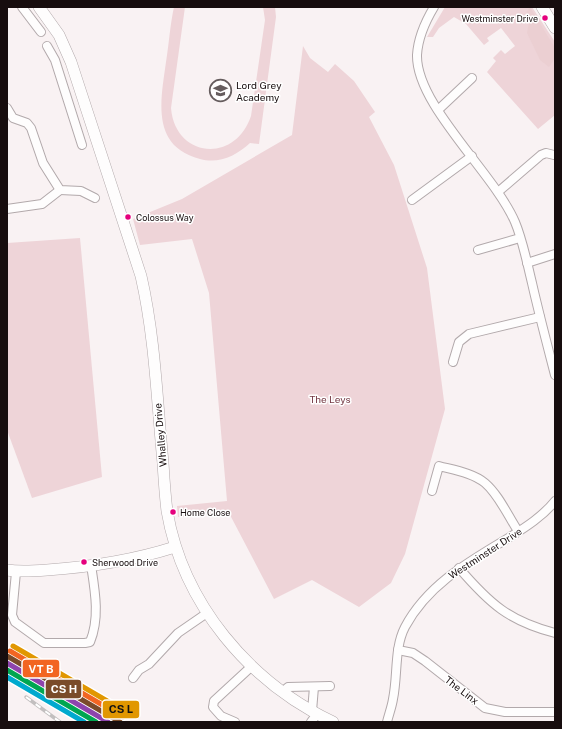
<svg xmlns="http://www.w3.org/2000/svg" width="562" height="729" viewBox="0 0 562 729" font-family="'Public Sans',sans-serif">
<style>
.green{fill:#eed4d8}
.forest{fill:#ebcfd2}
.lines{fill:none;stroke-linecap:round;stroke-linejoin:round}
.street-casing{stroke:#b2a9ab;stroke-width:10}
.secondary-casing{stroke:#b2a9ab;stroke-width:12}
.street{stroke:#fefdfd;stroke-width:8}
.secondary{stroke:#fefdfd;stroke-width:11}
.rail-casing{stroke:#c2bfbf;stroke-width:3.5}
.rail{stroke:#fff;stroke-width:2;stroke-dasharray:6;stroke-linecap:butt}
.rail-1-casing{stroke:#fff;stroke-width:8}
.rail-2-casing{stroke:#fff;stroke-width:8}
.rail-3-casing{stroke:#fff;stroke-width:8}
.rail-4-casing{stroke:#fff;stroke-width:8}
.rail-5-casing{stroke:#fff;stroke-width:8}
.rail-6-casing{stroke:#fff;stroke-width:8}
.rail-1{stroke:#7a4b2a;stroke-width:5}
.rail-2{stroke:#8e44ad;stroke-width:5}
.rail-3{stroke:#f26522;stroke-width:5}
.rail-4{stroke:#00a651;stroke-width:5}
.rail-5{stroke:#e19701;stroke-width:5}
.rail-6{stroke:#00a9ce;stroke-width:5}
.bus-dot{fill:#e5007d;stroke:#fff;stroke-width:1.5}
.labels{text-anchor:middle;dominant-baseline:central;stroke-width:3;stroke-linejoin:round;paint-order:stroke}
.bus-label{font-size:9px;fill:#170d0e;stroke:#fff;text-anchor:start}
.poi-label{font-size:10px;fill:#170d0e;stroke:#fff;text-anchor:start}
.park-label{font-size:10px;fill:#743944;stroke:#fff}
.street-label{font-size:10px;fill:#170d0e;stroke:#fff}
.line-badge{stroke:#fff;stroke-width:1.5}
.badge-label{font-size:11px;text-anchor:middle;font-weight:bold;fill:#fff}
.pale-badge-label{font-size:11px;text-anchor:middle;font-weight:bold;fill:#111}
</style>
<rect width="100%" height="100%" fill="#f9f2f3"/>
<g class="green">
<path d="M 174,7 L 185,7 L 171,108 C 175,158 235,164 251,116 L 265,20 L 263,7 L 275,7 L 276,17 L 259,144 L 250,143 C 236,156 219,164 200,159 C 150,146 161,99 166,62 C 169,44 170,25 174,7 Z"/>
<polygon points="445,7 532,7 555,42 555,115 538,129 487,72 496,61 493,58 501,50 505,54 515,46 501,28 487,38 489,41 484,45 466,24 454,17 439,28 433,37 427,37"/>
<polygon points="303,46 310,58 328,72 335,64 354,81 375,112 369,117 394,165 427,268 445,409 405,554 391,583 359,607 312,580 274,599 229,513 178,517 177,506 227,501 209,293 192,239 140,245 133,219 182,199 292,135"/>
<polygon points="80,238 102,477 32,498 7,430 7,243"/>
</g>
<polygon class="forest" points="530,7 555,48 555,58 549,67 540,60 527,33 529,23 526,13"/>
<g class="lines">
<defs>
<g id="street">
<polyline points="22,7 41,32"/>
<path d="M 434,7 C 425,22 418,38 417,55 C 416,105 494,173 515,222 C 523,241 527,263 532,283 C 539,314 547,344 555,375"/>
<polyline points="47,46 55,60 82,145"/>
<polyline points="7,108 13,118 27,123 31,128 43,163 60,190 81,191 95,198"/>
<polyline points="438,110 472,78"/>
<polyline points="498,192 541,155 546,153 554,155"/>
<polyline points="412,200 472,156"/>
<polyline points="7,209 42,204 60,190"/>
<polyline points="478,250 520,238"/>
<polyline points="527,263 555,254"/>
<polyline points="453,362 459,342 469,334 540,317"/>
<path d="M 432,491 L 439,466 C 454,470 473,473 485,483 C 499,495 508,516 518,531"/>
<path d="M 459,568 C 490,604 509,621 555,633"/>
<path d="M 16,572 L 12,615 L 15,622 L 44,643 L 85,643 L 90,642 C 100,618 95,591 91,565"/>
<polyline points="398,650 413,653 425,661 485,708 505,712 555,712"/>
<polyline points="133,678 139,670 149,664 178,633 207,613"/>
<polyline points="282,692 288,687 330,686"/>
<polyline points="312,711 314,687"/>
<polyline points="235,722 221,716 213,707 214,701 252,666"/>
<polyline points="311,722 317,714"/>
<path d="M 387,722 C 389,714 392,706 393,699 C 398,675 394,648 405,627 C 428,584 470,561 510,537 C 526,527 543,516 555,501"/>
</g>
<g id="secondary">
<path d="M 39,7 L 59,35 L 71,62 L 141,276 C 155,337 157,401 163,463 C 164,479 165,495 167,511 C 183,604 249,682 333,722"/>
<polyline points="542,7 555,28"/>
<path d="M 7,570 C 20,572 34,571 47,570 C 91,567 134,560 175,547"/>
</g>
</defs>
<use href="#street" class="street-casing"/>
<use href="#secondary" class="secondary-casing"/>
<use href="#street" class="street"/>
<use href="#secondary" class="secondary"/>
<defs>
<polyline id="rail" points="26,697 60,722"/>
</defs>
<use href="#rail" class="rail-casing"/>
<use href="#rail" class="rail"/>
<defs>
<polyline id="rail-1" points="7,656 120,722"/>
<polyline id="rail-2" points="7,663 108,722"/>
<polyline id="rail-3" points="10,651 123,717"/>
<polyline id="rail-4" points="7,670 96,722"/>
<polyline id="rail-5" points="13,646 126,712"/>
<polyline id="rail-6" points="7,677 84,722"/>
</defs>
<use href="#rail-1" class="rail-1-casing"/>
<use href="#rail-2" class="rail-2-casing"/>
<use href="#rail-3" class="rail-3-casing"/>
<use href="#rail-4" class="rail-4-casing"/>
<use href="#rail-5" class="rail-5-casing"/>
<use href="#rail-6" class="rail-6-casing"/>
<use href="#rail-1" class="rail-1"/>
<use href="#rail-2" class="rail-2"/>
<use href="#rail-3" class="rail-3"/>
<use href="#rail-4" class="rail-4"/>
<use href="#rail-5" class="rail-5"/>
<use href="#rail-6" class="rail-6"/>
</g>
<defs>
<symbol id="school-ring" viewBox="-11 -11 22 22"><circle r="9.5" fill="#fff" stroke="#665d5e" stroke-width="1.5"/><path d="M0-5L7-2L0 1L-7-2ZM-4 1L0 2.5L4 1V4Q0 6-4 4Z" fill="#665d5e"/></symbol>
</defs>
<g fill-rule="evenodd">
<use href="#school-ring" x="208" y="78" width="25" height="25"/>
</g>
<g class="bus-dot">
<circle cx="545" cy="18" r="3.5"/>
<circle cx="128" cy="217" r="3.5"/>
<circle cx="173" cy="512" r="3.5"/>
<circle cx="84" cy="562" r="3.5"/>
</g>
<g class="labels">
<g class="bus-label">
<text x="538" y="18" text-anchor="end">Westminster Drive</text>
<text x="136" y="217">Colossus Way</text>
<text x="180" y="512">Home Close</text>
<text x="92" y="562">Sherwood Drive</text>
</g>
<g class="poi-label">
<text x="236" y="85">Lord Grey<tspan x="236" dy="12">Academy</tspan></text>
</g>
<g class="park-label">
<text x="330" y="399">The Leys</text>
</g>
<g class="street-label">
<text transform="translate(160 435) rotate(-95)">Whalley Drive</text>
<text transform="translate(485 553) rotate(-33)">Westminster Drive</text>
<text transform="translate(462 690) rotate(37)">The Linx</text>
</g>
</g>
<g class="line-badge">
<rect x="22" y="659" width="38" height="19" rx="4" fill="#f26522"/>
<rect x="45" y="679" width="37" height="20" rx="4" fill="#7a4b2a"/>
<rect x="102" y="700" width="38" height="19" rx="4" fill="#e19701"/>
</g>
<g class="badge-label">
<text x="41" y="673">VT B</text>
<text x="64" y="693">CS H</text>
</g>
<g class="pale-badge-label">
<text x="121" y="713">CS L</text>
</g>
<rect width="562" height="729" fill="none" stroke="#170d0e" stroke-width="16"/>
</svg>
